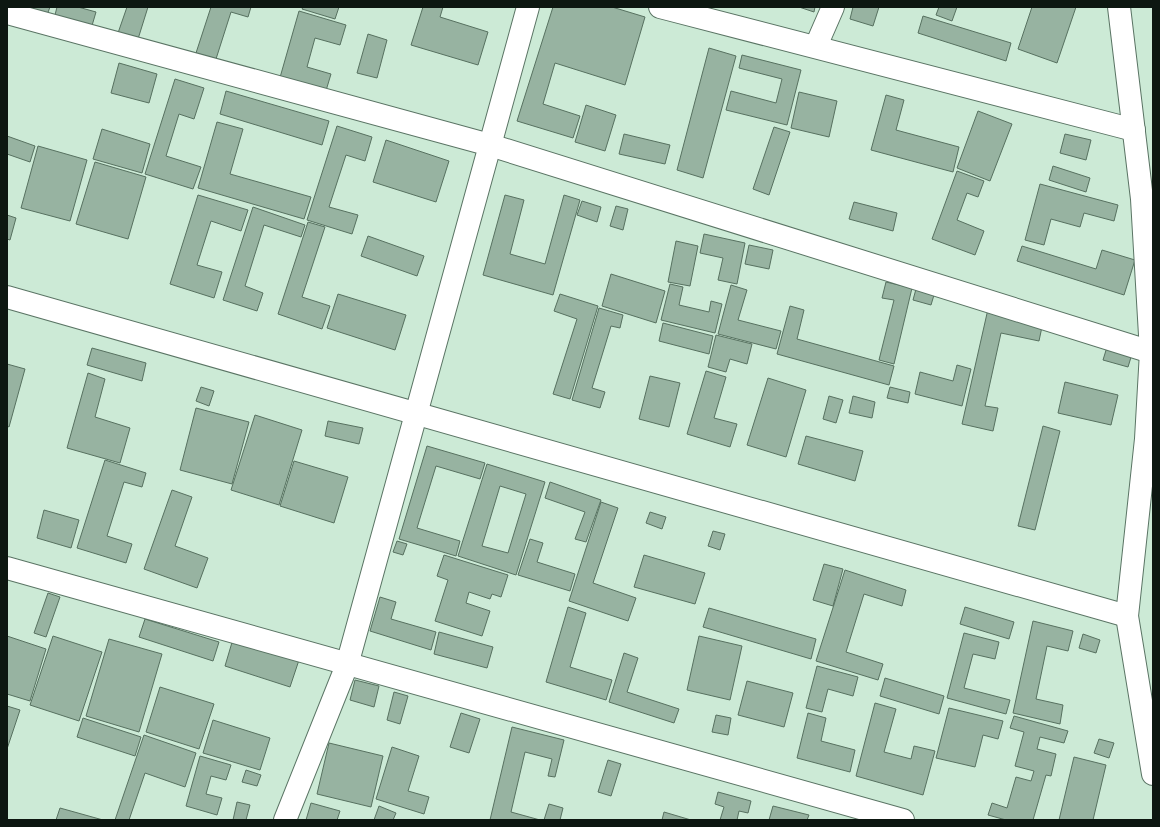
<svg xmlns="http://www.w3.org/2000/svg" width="1160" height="827" viewBox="0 0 1160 827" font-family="Signika,sans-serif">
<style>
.building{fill:#97b3a1;stroke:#577160;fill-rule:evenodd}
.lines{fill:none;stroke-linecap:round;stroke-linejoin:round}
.minor-casing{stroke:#5a7464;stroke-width:24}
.minor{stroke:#fff;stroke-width:22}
</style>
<rect width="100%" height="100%" fill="#ccead6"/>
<g class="building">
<polygon points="24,7 50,7 47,15"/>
<polygon points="57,7 78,7 96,12 91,29 54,19"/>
<polygon points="127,7 148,7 138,39 118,33"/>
<polygon points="211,7 251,7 248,17 231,12 216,59 196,53"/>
<polygon points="303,7 339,7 335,19 302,9"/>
<polygon points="423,7 443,7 440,17 488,32 478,65 411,45"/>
<polygon points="553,7 612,7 645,17 625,85 555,63 543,104 580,116 573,138 517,121"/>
<polygon points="799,7 815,7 814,12"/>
<polygon points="853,7 879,7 873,26 850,19"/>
<polygon points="939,7 957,7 952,21 936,15"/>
<polygon points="1032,7 1076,7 1057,63 1018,49"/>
<polygon points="299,11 346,25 340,45 315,38 307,67 331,74 325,94 279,81"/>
<polygon points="923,16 1011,43 1006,61 918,33"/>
<polygon points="368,34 387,40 377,78 357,73"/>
<polygon points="709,48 736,56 703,178 677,170"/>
<polygon points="742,55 801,70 787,125 726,110 731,91 776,103 782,79 739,68"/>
<polygon points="119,63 157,74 149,103 111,93"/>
<polygon points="175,79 204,88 194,119 179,114 166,156 201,167 193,189 145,174"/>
<polygon points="226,91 329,121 322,145 220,114"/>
<polygon points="799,92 837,101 829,137 791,128"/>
<polygon points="886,95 904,100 896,130 959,147 953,172 871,150"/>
<polygon points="586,105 616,115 605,151 575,142"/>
<polygon points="978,111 1012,124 990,181 957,168"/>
<polygon points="217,122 243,129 230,174 311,197 304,219 198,188"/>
<polygon points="337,126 372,137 365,161 346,155 329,207 358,215 352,234 307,220"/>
<polygon points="774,127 790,132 769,195 753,189"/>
<polygon points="102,129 150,144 142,173 93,159"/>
<polygon points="624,134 670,145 665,164 619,154"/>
<polygon points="1065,134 1091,140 1086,160 1060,153"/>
<polygon points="7,136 35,146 30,162 7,154"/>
<polygon points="386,140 449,161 436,202 373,182"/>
<polygon points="38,146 87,160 70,221 21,208"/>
<polygon points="95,162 146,177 128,239 76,224"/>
<polygon points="1053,166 1090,178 1086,192 1049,180"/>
<polygon points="957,171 984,181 978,197 967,193 957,220 984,231 975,255 932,239"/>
<polygon points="1040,184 1118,205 1114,221 1084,213 1080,227 1051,219 1044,245 1025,240"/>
<polygon points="198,195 248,210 241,231 211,221 197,265 222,272 214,298 170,284"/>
<polygon points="505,195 524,200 510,254 545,264 564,195 580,200 553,295 483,275"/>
<polygon points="582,201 601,207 597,222 577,215"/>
<polygon points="854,202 897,213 893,231 849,219"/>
<polygon points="616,206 628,209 623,230 610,226"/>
<polygon points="253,207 305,225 301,237 264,225 245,286 263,293 257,311 223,300"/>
<polygon points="7,215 16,218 10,240 7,239"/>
<polygon points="308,222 325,227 302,297 330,306 322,329 278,314"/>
<polygon points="704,234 745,243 737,284 718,280 723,258 700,253"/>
<polygon points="368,236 424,256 417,276 361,256"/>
<polygon points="676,241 698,246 690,286 668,282"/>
<polygon points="749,245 773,250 769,269 745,264"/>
<polygon points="1022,246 1096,269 1102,250 1135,260 1124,295 1017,261"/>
<polygon points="611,274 665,291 656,323 602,306"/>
<polygon points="886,282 912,288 894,364 879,360 894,300 882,298"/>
<polygon points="670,284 683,287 679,305 709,312 711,301 722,304 715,333 661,320"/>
<polygon points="731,285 747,290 738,320 781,331 776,349 718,334"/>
<polygon points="916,289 934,295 931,305 913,300"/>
<polygon points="338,294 406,315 395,350 327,328"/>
<polygon points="560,294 598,306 570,399 553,394 577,319 554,311"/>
<polygon points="790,306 804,310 797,339 894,366 889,385 777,354"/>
<polygon points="599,308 623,315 620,328 611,326 592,388 605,392 600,408 572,400"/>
<polygon points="988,309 1043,322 1039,341 1001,333 985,406 998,408 993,431 962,424"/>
<polygon points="663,323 713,336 709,354 659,341"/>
<polygon points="716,335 752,344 747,364 730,359 726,372 708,367"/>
<polygon points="1107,347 1132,354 1128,367 1103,360"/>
<polygon points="92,348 146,363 142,381 87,365"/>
<polygon points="7,364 25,369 9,427 7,426"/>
<polygon points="957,365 971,369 962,406 915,394 920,372 953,381"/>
<polygon points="706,371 726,377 714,418 737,424 730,447 687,434"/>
<polygon points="88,373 105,379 95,417 130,428 120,463 67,448"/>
<polygon points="650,376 680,383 669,427 639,419"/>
<polygon points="768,378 806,390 786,457 747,445"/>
<polygon points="1065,382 1118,395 1111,425 1058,413"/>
<polygon points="201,387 214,391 209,406 196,401"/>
<polygon points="890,387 910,392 908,403 887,398"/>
<polygon points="829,396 843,400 836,423 823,419"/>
<polygon points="853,396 875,402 872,418 849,413"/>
<polygon points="196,408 249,422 232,484 180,470"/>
<polygon points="255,415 302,430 279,505 231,490"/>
<polygon points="328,421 363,428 359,444 325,436"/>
<polygon points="1043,426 1060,431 1035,530 1018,526"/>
<polygon points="806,436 863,451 855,481 798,464"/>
<polygon points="427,446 485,463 480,479 436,466 417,528 460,541 456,556 399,539"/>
<polygon points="105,460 146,473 142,487 124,482 107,536 132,544 126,563 77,548"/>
<polygon points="294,461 348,477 334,523 280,506"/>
<path d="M 487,464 L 545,482 L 516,575 L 458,556 ZM 500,486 L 526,494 L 508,553 L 482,546 Z"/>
<polygon points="550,482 601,500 586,542 575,539 585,512 545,498"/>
<polygon points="172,490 192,497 175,546 208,558 197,588 144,569"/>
<polygon points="601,502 618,508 593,583 636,598 628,621 569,601"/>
<polygon points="44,510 79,520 71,548 37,538"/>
<polygon points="650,512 666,517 662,529 646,523"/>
<polygon points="713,531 725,534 720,550 708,546"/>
<polygon points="530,539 543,543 537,562 575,574 570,591 518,575"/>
<polygon points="397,541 407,544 403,555 393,552"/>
<polygon points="444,555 508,575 501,597 492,594 490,599 469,592 466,603 490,611 482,636 435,621 448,580 437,576"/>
<polygon points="644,555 705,573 695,604 634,587"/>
<polygon points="824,564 843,569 833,606 813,600"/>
<polygon points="845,570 906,590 902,606 864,594 846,652 883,664 878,680 816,661"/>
<polygon points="48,593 60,597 46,637 34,633"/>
<polygon points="380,597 396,602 391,619 436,632 431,650 370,631"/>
<polygon points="568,607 586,613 570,667 612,680 606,700 546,682"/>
<polygon points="965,607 1014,622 1009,639 960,624"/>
<polygon points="709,608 816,639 811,659 703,627"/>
<polygon points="145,619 219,642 213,661 139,637"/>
<polygon points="1033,621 1073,631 1068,651 1047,646 1036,699 1063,705 1060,724 1013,713"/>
<polygon points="439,632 493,647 487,668 434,654"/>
<polygon points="964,633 999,642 995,659 973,654 964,688 1010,700 1006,714 947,698"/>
<polygon points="1083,634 1100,640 1096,653 1079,648"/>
<polygon points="7,636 46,649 30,701 7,694"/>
<polygon points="53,636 102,652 79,721 30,705"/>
<polygon points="699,636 742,646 730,700 687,690"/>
<polygon points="109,639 162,654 139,732 86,716"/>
<polygon points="233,639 299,660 290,687 225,666"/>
<polygon points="624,653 638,658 627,692 679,709 674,723 609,702"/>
<polygon points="817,666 858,677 853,696 828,689 822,712 806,708"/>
<polygon points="885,678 944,696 939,714 880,696"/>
<polygon points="355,680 379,686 374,707 350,700"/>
<polygon points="747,681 793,693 784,727 738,715"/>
<polygon points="160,687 214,704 199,749 146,732"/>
<polygon points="394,692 408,696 400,724 387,720"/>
<polygon points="875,703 896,709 884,752 911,759 914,746 935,751 923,795 856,776"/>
<polygon points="7,706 20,710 7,749"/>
<polygon points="949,708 1003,721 998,739 983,735 975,767 936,758"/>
<polygon points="461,713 480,719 469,753 450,747"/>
<polygon points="808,713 826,718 821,741 855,750 850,772 797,758"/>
<polygon points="716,715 731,718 728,735 712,732"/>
<polygon points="1014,716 1068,731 1064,743 1040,737 1037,749 1056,754 1051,776 1046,775 1033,820 1006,820 988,815 992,803 1007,808 1016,777 1031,781 1034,771 1015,766 1024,732 1010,728"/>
<polygon points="83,718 141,737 135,756 77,737"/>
<polygon points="213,720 270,738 260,770 203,753"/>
<polygon points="512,727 564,740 555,777 548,776 552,759 525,752 511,812 540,820 490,820"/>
<polygon points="144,735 196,753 185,787 145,773 129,820 115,820"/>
<polygon points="1099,739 1114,743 1109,758 1094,753"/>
<polygon points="329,743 383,756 371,807 317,794"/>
<polygon points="392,747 419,756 408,791 429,797 424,814 376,799"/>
<polygon points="200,756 231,765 226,780 211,776 206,794 222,798 217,815 186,806"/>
<polygon points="1074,757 1106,765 1093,820 1059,820"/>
<polygon points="608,760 621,764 611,796 598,792"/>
<polygon points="246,770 261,775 257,786 242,782"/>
<polygon points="718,792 751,801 748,813 739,811 737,820 720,820 724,807 715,804"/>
<polygon points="237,802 250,805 246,820 233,820"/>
<polygon points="311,803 340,811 337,820 306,820"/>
<polygon points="549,804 563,808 560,820 544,820"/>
<polygon points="379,806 396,813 393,820 374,820"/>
<polygon points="773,806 809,815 807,820 769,820"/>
<polygon points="60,808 103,820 56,820"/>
<polygon points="664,812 691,820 662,820"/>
</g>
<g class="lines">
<defs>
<g id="minor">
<polyline points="660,7 1134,130"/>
<polyline points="1119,7 1142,199 1151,352 1146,439 1127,616 1153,774"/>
<polyline points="7,13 490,145 1151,352"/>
<polyline points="816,46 833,7"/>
<polyline points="7,297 1127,616"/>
<polyline points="7,568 903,820"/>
<polyline points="285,820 347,665 528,7"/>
</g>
</defs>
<use href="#minor" class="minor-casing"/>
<use href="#minor" class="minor"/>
</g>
<rect width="1160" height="827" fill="none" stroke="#0d1711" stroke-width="16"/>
</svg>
